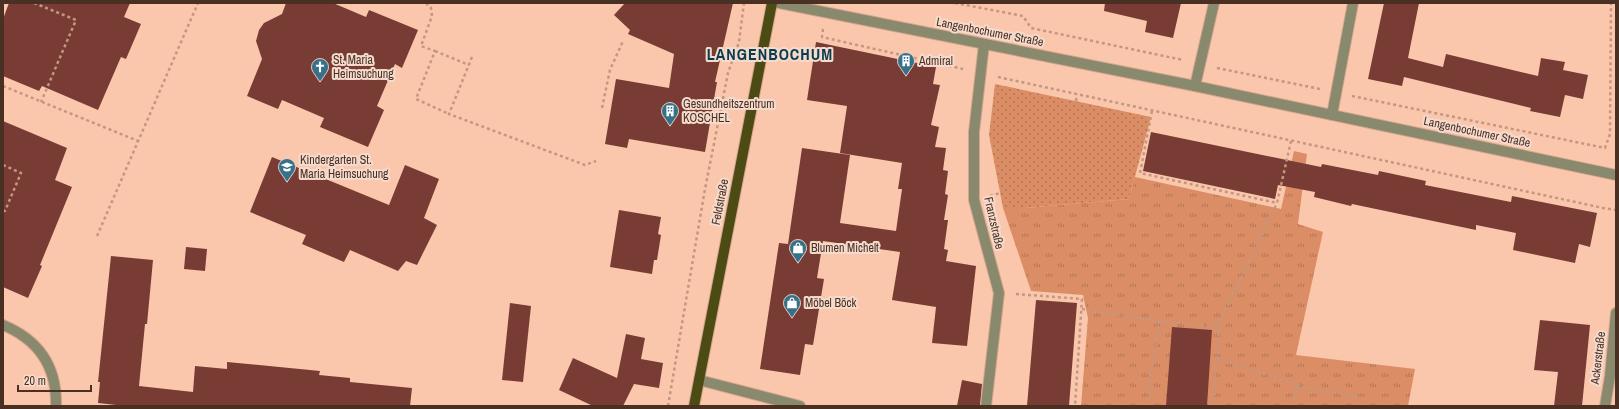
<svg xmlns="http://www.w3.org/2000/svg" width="1619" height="409" viewBox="0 0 1619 409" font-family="'Archivo Narrow',sans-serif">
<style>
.grass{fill:url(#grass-tufts)}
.park{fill:url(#park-dots)}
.building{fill:#793c34}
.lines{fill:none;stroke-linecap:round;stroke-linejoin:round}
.minor-casing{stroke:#d4a68e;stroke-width:12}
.major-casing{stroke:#d4a68e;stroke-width:12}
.path{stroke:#c39780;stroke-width:2.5;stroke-dasharray:3 3;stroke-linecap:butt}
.minor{stroke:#88896d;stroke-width:10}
.major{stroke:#4c4b14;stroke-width:10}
.labels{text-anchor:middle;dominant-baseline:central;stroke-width:4;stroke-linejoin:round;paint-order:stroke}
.street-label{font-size:12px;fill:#4a3023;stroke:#f5dbcd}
.poi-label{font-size:12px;fill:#4a3023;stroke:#f5dbcd;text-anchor:start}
.district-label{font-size:16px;font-weight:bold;letter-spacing:1px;fill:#083c4e;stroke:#f5dbcd}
</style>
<defs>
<pattern id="grass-tufts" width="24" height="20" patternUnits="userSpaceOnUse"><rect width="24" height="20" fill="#db8e65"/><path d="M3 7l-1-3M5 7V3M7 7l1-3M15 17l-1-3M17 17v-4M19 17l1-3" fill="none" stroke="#b47453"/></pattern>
<pattern id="park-dots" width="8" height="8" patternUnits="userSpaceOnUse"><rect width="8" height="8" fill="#db8e65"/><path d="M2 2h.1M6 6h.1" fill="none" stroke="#b47453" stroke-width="1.8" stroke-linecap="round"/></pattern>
</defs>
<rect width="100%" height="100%" fill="#fbc7ac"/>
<polygon class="grass" points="1294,151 1307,154 1298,224 1323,232 1296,355 1415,369 1408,406 1081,406 1088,318 1083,295 1031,291 1003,208 1025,208 1129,199 1135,177 1281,209"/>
<polygon class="park" points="995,84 1151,117 1129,199 1025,208 1003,208 989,135"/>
<g class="building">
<polygon points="9,3 130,3 124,17 141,24 126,59 121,57 98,110 42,86 39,91 3,76 3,19"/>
<polygon points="286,3 333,3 366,17 369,10 418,30 402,68 395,64 377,106 384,110 368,147 320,127 324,118 282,100 278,109 247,96 262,59 256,41 259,30 264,23 282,14"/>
<polygon points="625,3 733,3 715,82 717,82 705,152 629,139 627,148 605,144 616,79 669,88 674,54 628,34 630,30 614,15"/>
<polygon points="1105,3 1181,3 1173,38 1145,32 1147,21 1104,11"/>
<polygon points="1384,3 1419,3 1408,58 1443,67 1446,54 1538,76 1541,58 1565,62 1563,70 1588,75 1583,99 1565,95 1560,117 1530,111 1531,108 1404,77 1402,86 1368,79"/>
<polygon points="816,42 936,67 933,84 940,85 931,125 939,127 935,147 946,148 943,170 948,171 945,194 948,195 944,220 948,220 944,249 948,250 946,261 976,266 967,346 932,343 936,307 892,300 900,252 823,241 817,278 824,279 813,345 805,344 800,375 760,369 779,243 788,244 802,148 850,155 840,223 896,231 902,189 898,189 902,163 840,153 847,106 807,100"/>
<polygon points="3,121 67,148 55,180 72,187 40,265 42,266 28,298 3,287"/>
<polygon points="1151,132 1321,167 1322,164 1378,175 1379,171 1426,181 1425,185 1511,202 1512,196 1597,213 1590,247 1579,244 1575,263 1513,250 1516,233 1476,225 1476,230 1352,204 1351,206 1314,197 1315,192 1278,185 1275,199 1143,171"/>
<polygon points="272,157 389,205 405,165 439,179 424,218 437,225 417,265 406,261 398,271 350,250 344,262 302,244 306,235 250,212"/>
<polygon points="619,210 661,217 658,234 661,235 657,260 654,260 652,274 610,267"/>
<polygon points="186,247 207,249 205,271 184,269"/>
<polygon points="111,256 153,260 147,324 145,324 139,386 193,392 195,366 227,369 227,362 320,371 319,375 350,378 350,382 412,388 410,406 125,406 98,403 100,382 98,382"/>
<polygon points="1036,300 1077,303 1069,406 1027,406"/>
<polygon points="510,303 531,306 523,382 502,380"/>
<polygon points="1540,320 1590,325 1582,406 1554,406 1558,372 1534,370"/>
<polygon points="1172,327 1212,330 1207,406 1166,406"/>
<polygon points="626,334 645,338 641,359 663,363 659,388 634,384 623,406 593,406 559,390 573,358 617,378"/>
<polygon points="962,380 982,384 980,406 957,406"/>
</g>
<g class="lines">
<defs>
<g id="minor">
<polyline points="779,3 1195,86 1616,175"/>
<polyline points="984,44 974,132 974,200 999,293 986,406"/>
<polyline points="1195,86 1214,3"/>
<polyline points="1332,115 1353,3"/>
<path d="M 3,325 C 39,340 57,367 56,406"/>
<polyline points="699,380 800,406"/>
<polyline points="1605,406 1610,376 1616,313"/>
</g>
<polyline id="major" points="694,406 772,3"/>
</defs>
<use href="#minor" class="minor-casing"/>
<use href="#major" class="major-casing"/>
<g class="path">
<polyline points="34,3 76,20 41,102"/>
<polyline points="426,3 431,8 432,16 421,46 435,51 416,99 449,114"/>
<polyline points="955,3 1023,16 1031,28 1183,60"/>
<polyline points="823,29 822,37 963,69"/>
<polyline points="435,51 469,65"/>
<polyline points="472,57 449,114 585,165 596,161"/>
<polyline points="1217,68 1320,89"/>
<polyline points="998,77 1603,208 1616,210"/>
<polyline points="3,86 138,141"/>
<polyline points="1352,96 1605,148 1610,134 1611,3"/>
<polyline points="1076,101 1077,95"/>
<polyline points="602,108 610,70 623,41"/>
<polyline points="1152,111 1140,173 1277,203 1291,141"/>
<polyline points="3,165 21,173 5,211 3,210"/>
<polyline points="990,196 1000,193"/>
<polyline points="97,236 198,3"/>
<polyline points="1016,294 1082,299 1075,406"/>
<polyline points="1082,309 1159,321 1219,327 1213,406"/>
<polyline points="1217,327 1277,203"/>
<polyline points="1217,358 1313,390 1355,395 1354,406"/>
<polyline points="668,406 705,189 728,73 739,42 744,3"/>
<polyline points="1147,406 1159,321"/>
<polyline points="1294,406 1297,384"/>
</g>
<use href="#minor" class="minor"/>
<use href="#major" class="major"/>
</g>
<defs>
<symbol id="building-pin" viewBox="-11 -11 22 30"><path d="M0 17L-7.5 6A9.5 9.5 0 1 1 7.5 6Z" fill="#367089" stroke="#f5dbcd"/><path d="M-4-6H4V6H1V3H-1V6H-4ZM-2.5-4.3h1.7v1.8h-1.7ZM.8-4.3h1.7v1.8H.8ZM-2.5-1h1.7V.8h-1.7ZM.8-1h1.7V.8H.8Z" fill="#fff"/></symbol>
<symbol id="church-pin" viewBox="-11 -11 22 30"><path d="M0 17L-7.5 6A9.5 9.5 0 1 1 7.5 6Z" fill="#367089" stroke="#f5dbcd"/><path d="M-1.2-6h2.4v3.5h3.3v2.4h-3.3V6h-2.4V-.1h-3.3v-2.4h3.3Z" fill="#fff"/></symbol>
<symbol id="school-pin" viewBox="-11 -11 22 30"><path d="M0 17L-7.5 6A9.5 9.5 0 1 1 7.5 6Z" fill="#367089" stroke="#f5dbcd"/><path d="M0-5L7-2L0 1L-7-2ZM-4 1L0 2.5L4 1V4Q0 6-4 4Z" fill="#fff"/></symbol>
<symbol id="shop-pin" viewBox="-11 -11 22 30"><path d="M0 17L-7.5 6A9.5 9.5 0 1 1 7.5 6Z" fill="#367089" stroke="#f5dbcd"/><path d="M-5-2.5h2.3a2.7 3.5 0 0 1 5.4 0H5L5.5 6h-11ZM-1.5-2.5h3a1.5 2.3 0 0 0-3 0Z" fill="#fff"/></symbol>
</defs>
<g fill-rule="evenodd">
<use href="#building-pin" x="896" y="51" width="20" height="27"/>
<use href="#church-pin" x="310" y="57" width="20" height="27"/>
<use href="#building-pin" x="660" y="101" width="20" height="27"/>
<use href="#school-pin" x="277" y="157" width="20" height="27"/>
<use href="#shop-pin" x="788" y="238" width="20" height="27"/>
<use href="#shop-pin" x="782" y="293" width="20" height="27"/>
</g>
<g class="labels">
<g class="street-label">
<text transform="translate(990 32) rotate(11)">Langenbochumer Straße</text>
<text transform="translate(1477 132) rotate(12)">Langenbochumer Straße</text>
<text transform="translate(720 202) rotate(-79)">Feldstraße</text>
<text transform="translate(994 223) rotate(77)">Franzstraße</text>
<text transform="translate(1598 358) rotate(-83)">Ackerstraße</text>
</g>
<g class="poi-label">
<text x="333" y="60">St. Maria<tspan x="333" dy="14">Heimsuchung</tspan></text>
<text x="919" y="61">Admiral</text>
<text x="683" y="104">Gesundheitszentrum<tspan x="683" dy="14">KOSCHEL</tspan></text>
<text x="300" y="160">Kindergarten St.<tspan x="300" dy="14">Maria Heimsuchung</tspan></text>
<text x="811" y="248">Blumen Michelt</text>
<text x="805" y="303">Möbel Böck</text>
</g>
<g class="district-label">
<text x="770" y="54">LANGENBOCHUM</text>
</g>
</g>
<rect width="1619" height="409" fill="none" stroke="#4a3023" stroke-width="8"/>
<path d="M18 385v6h73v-6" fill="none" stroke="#4a3023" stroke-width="2"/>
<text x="24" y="385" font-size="12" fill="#4a3023" stroke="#f5dbcd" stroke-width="3" paint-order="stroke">20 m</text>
</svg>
